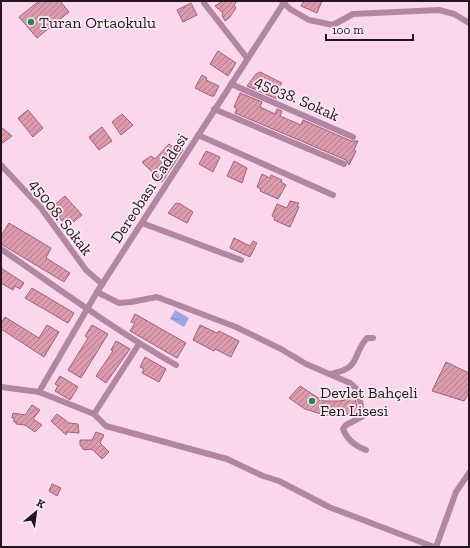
<svg xmlns="http://www.w3.org/2000/svg" width="470" height="548" viewBox="0 0 470 548" font-family="'Zilla Slab',serif">
<style>
.water{fill:url(#water-ripples)}
.building{fill:url(#building-hatch);stroke:#9f6275}
.lines{fill:none;stroke-linecap:round;stroke-linejoin:round}
.minor{stroke:#b286a3;stroke-width:6}
.poi-dot{fill:#28845b;stroke:#f8ecf3;stroke-width:1.5}
.labels{text-anchor:middle;dominant-baseline:central;stroke-width:3.5;stroke-linejoin:round;paint-order:stroke}
.poi-label{font-size:16px;fill:#281321;stroke:#f8ecf3;text-anchor:start}
.street-label{font-size:16px;fill:#281321;stroke:#f8ecf3}
</style>
<defs>
<pattern id="water-ripples" width="26" height="14" patternUnits="userSpaceOnUse"><rect width="26" height="14" fill="#9fa5e0"/><path d="M2 4q2-2 4 0t4 0M15 11q2-2 4 0t4 0" fill="none" stroke="#8285b5"/></pattern>
<pattern id="building-hatch" width="6" height="6" patternUnits="userSpaceOnUse"><rect width="6" height="6" fill="#dc9aad"/><path d="M-1 1l2-2M0 6l6-6M5 7l2-2" fill="none" stroke="#b27c8c"/></pattern>
</defs>
<rect width="100%" height="100%" fill="#fad7ed"/>
<polygon class="water" points="175,310 189,318 184,327 170,319"/>
<g class="building">
<polygon points="39,1 60,1 69,12 37,38 19,17"/>
<polygon points="223,1 237,1 234,5 236,8 229,18 225,21 222,15 223,13 215,6"/>
<polygon points="304,1 322,1 317,13 301,6"/>
<polygon points="191,3 197,15 183,22 177,10"/>
<polygon points="218,51 236,63 228,76 210,64"/>
<polygon points="260,72 282,83 279,87 282,88 277,99 247,86 256,74"/>
<polygon points="202,75 207,78 206,80 219,86 214,96 211,96 195,88"/>
<polygon points="240,93 262,102 260,107 275,114 277,109 282,111 280,116 301,125 303,120 351,141 358,141 354,150 356,151 349,165 346,160 235,113 237,109 234,107"/>
<polygon points="28,110 43,128 33,137 18,118"/>
<polygon points="122,114 133,125 121,135 112,122"/>
<polygon points="1,127 12,136 1,144"/>
<polygon points="102,127 112,141 99,150 89,137"/>
<polygon points="169,144 177,150 179,147 183,150 162,182 142,162 151,156 155,159"/>
<polygon points="206,151 220,157 213,172 199,164"/>
<polygon points="234,161 247,168 242,183 227,176"/>
<polygon points="262,174 270,178 271,175 282,180 281,182 286,185 278,199 260,191 261,189 257,187"/>
<polygon points="65,196 82,215 67,227 51,208"/>
<polygon points="290,201 299,203 297,206 299,207 290,227 274,220 275,218 272,216 277,204 287,208"/>
<polygon points="176,203 178,204 179,203 193,212 187,223 168,213"/>
<polygon points="9,223 51,248 46,258 70,273 64,282 1,244 1,236"/>
<polygon points="234,238 250,246 253,241 257,243 250,257 230,248"/>
<polygon points="1,268 24,283 20,289 15,286 13,290 1,283"/>
<polygon points="32,288 74,313 68,323 25,298"/>
<polygon points="135,314 186,343 177,358 130,331 135,323 131,322"/>
<polygon points="5,317 39,338 47,325 59,332 44,357 1,329 1,324"/>
<polygon points="92,325 108,334 81,378 68,370 88,338 85,336"/>
<polygon points="200,325 217,333 219,331 239,341 231,357 215,349 214,351 193,340"/>
<polygon points="116,341 130,349 106,383 96,376 113,351 111,350"/>
<polygon points="145,357 166,369 159,382 142,373 144,369 140,367"/>
<polygon points="446,362 469,373 469,393 464,401 432,391"/>
<polygon points="60,376 78,387 70,400 55,391 58,386 55,384"/>
<polygon points="300,386 323,401 339,401 355,398 358,412 340,416 324,415 305,409 289,398"/>
<polygon points="32,405 40,410 33,419 42,425 35,432 25,425 16,424 16,422 14,422 14,418 12,418 13,413 25,415"/>
<polygon points="57,414 69,423 78,424 79,433 67,432 66,435 51,421"/>
<polygon points="96,432 104,435 100,443 109,452 102,459 94,451 91,449 84,450 80,445 80,440 92,440"/>
<polygon points="52,484 61,488 57,496 49,491"/>
</g>
<g class="lines">
<g class="minor">
<polyline points="282,1 290,9 309,20 333,25 353,14 439,10 454,14 469,23"/>
<polyline points="204,3 247,58"/>
<polyline points="231,84 353,137"/>
<polyline points="214,109 344,164"/>
<polyline points="198,135 333,195"/>
<polyline points="1,165 41,208 86,270 102,284"/>
<polyline points="142,223 241,260"/>
<path d="M 1,249 C 59,289 115,330 176,365"/>
<path d="M 97,292 L 119,303 L 131,302 L 157,297 L 236,327 L 281,349 L 306,364 L 350,383 L 358,390 L 363,416 L 346,425 L 343,429 C 347,440 355,446 366,450"/>
<path d="M 331,374 C 362,368 351,356 367,338 L 373,338"/>
<polyline points="1,387 39,392 94,414 106,426 227,459 263,476 279,481 329,507 434,547"/>
<polyline points="39,392 97,292 285,1"/>
<polyline points="94,414 139,344"/>
<polyline points="436,547 456,492 469,473"/>
</g>
</g>
<g class="poi-dot">
<circle cx="31" cy="22" r="4"/>
<circle cx="312" cy="401" r="4"/>
</g>
<g class="labels">
<g class="poi-label">
<text x="39" y="22">Turan Ortaokulu</text>
<text x="320" y="392">Devlet Bahçeli<tspan x="320" dy="18">Fen Lisesi</tspan></text>
</g>
<g class="street-label">
<text transform="translate(297 98) rotate(24)">45038. Sokak</text>
<text transform="translate(149 188) rotate(-57)">Dereobası Caddesi</text>
<text transform="translate(61 217) rotate(52)">45008. Sokak</text>
</g>
</g>
<rect width="470" height="548" fill="none" stroke="#281321" stroke-width="4"/>
<g transform="translate(36 512) rotate(29)" stroke="#f8ecf3" stroke-width="3" paint-order="stroke">
<path d="M0-3L7 15L0 10L-7 15Z" fill="#281321"/>
<text y="-6" font-size="11" font-weight="bold" text-anchor="middle" fill="#281321">K</text>
</g>
<path d="M326 34v6h87v-6" fill="none" stroke="#281321" stroke-width="2"/>
<text x="332" y="34" font-size="12" fill="#281321" stroke="#f8ecf3" stroke-width="3" paint-order="stroke">100 m</text>
</svg>
